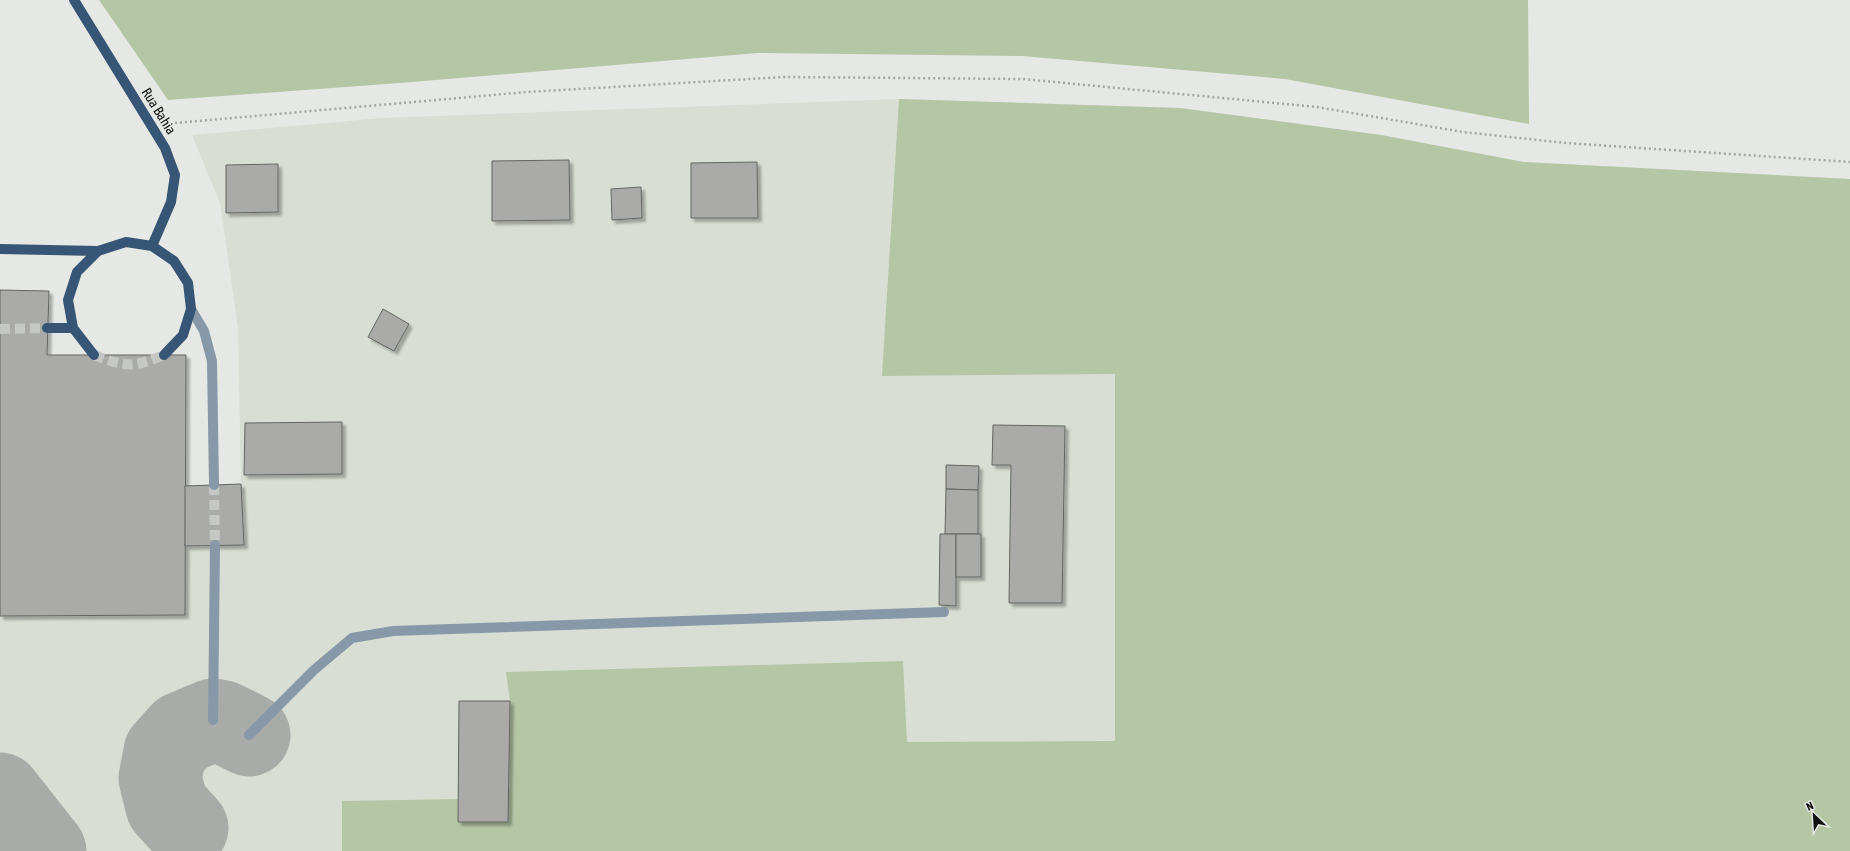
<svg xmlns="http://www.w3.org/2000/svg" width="1850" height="851" viewBox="0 0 1850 851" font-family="'Asap Condensed',sans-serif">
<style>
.built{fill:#d9ded4}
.green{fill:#b5c6a5}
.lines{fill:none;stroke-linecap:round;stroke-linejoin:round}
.taxiway{stroke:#a9aba8;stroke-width:83}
.building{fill:#aaaba8;stroke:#636562;filter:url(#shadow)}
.minor-tunnel{stroke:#c6c8c5;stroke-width:10;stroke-dasharray:10 5;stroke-linecap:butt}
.major-tunnel{stroke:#c6c8c5;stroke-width:10;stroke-dasharray:10 5;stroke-linecap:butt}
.path{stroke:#a5a6a4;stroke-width:2.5;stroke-dasharray:2 3;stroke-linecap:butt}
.minor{stroke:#8798a9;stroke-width:10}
.major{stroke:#375574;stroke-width:10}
.labels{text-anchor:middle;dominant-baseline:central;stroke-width:3.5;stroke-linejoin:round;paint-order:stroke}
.street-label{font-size:14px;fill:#101110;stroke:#e6e8e5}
</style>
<defs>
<filter id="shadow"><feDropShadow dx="3.5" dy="3.5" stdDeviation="1" flood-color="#0004"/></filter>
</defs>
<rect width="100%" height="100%" fill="#e6e8e5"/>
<polygon class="built" points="899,99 1180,108 1381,135 1524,162 1850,179 1850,851 0,851 0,290 49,291 47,355 186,355 185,486 241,484 238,328 220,203 192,135 382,118"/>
<g class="green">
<polygon points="99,0 1528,0 1529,124 1285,79 1022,56 758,53 400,83 168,100"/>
<polygon points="899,99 1180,108 1381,135 1524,162 1850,179 1850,851 342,851 342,801 458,799 458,822 508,822 510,701 506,672 903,661 907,742 1115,741 1115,374 882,376"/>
</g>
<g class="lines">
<g class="taxiway">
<polyline points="0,794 45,851"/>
<polyline points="187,828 167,806 160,778 165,752 182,733 213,720 223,722 249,735"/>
</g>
</g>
<g class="building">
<polygon points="569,160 570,220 492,221 492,161"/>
<polygon points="757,162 758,218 691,218 691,163"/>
<polygon points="278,164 278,212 226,213 226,165"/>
<polygon points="641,187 642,218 612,220 611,189"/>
<polygon points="0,290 49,291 47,355 186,355 185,615 0,616"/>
<polygon points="383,309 409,324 394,351 368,337"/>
<polygon points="342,422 342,474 244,475 245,423"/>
<polygon points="993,425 1065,426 1062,603 1009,603 1011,465 992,465"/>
<polygon points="946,465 979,466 978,490 946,489"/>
<polygon points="241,484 244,545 185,546 185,486"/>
<polygon points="946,489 978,490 978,534 945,534"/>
<polygon points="940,534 956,534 956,606 939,605"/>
<rect x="956" y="534" width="25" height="43"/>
<polygon points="459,701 510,701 508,822 458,822"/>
</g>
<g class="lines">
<polyline class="minor-tunnel" points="214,485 215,545"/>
<g class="major-tunnel">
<polyline points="0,329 47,328"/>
<path d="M 94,355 C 125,367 133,368 164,355"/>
</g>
<polyline class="path" points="175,123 527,92 784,77 1023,79 1317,107 1463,132 1566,143 1850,162"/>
<g class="minor">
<polyline points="191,309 204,331 212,361 214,485"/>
<polyline points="213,720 215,545"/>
<polyline points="249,735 314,670 352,638 393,631 944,612"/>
</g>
<g class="major">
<polyline points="74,0 165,148 175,175 171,202 152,246"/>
<polyline points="0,249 98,251"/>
<polyline points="47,328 73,328"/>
<polyline points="94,355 73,328 68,300 77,272 98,251 126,242 152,246 174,261 188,283 191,309 183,335 164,355"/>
</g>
</g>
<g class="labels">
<g class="street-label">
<text transform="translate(159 111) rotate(58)">Rua Bahia</text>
</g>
</g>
<g transform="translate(1814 815) rotate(335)" stroke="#e6e8e5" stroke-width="3" paint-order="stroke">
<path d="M0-3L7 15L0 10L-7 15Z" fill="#101110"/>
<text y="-6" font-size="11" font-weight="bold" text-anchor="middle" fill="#101110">N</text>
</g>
</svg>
